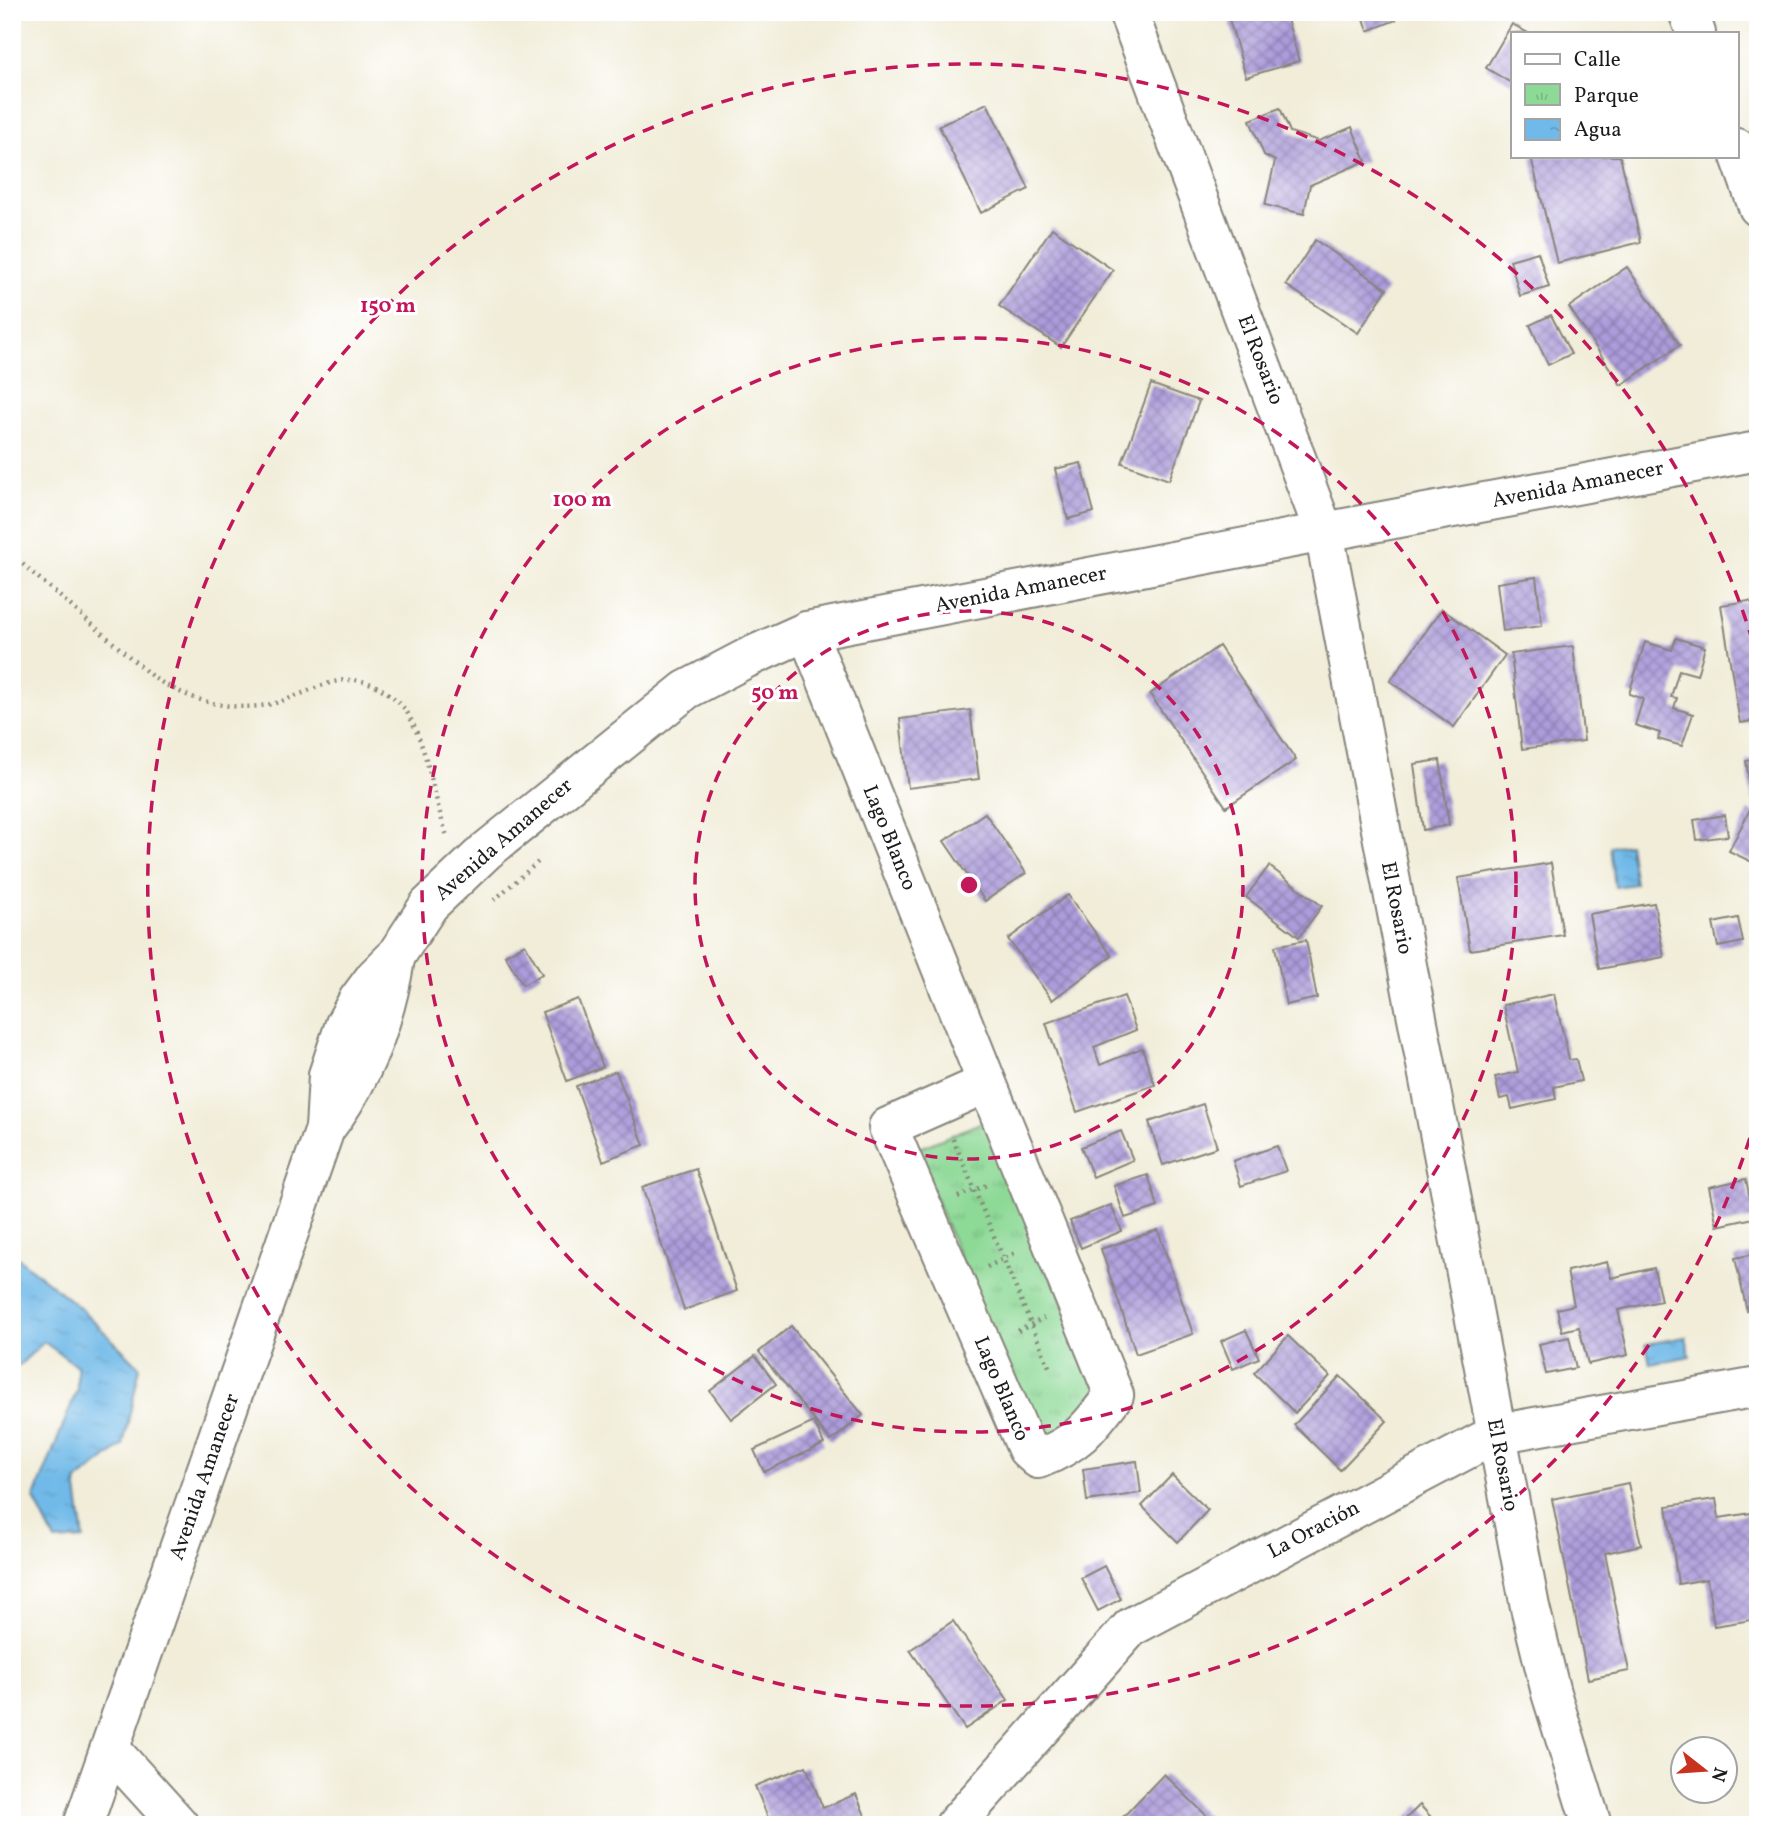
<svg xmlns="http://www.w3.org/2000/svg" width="1770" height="1837" viewBox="0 0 1770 1837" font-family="Vollkorn,serif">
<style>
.park{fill:url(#park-tufts);stroke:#547a59;stroke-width:2}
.water{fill:url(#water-ripples);stroke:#466a82;stroke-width:2}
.building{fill:url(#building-cross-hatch)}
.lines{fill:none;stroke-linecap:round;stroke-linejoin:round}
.street-casing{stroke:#86847a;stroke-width:42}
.secondary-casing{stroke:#86847a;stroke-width:42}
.path{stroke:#86847a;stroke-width:4.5;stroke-dasharray:2 5;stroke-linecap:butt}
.street{stroke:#fff;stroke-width:38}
.secondary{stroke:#fff;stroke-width:38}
.ring{fill:none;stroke:#c2185b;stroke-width:3.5;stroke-dasharray:12 9}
.labels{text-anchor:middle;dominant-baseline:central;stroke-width:6;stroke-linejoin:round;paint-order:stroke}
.street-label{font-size:21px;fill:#1c1c1c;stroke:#fff}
.centre{fill:#c2185b;stroke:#fff;stroke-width:3.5}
.ring-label{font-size:21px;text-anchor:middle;font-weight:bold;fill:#c2185b;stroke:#fff;stroke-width:6;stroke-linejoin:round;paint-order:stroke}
</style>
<defs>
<pattern id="park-tufts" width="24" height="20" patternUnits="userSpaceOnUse" patternTransform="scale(1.75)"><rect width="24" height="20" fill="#8dd996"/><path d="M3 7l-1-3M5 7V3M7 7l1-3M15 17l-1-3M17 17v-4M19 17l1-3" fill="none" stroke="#79ba81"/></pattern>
<pattern id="water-ripples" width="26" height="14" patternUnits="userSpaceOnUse" patternTransform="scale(1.75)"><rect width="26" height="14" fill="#70b9e8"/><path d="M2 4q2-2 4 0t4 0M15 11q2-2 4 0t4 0" fill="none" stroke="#609ec6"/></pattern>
<pattern id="building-cross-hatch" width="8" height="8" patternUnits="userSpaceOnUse" patternTransform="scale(1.75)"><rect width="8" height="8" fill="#ad9cdb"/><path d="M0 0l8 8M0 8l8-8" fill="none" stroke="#8c7eb1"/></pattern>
</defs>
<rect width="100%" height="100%" fill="#fff"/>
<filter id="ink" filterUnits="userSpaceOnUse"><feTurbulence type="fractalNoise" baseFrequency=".0143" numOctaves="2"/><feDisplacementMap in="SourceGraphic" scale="14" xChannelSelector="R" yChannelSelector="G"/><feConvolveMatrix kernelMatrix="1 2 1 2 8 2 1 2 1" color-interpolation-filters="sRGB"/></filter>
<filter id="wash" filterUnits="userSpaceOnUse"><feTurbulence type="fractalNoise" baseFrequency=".00686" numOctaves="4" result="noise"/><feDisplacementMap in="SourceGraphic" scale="28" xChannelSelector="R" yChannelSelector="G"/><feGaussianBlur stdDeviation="1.57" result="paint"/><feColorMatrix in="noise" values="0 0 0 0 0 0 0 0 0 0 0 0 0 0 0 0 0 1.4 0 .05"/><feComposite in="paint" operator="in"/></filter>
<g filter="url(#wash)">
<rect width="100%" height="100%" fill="#f1edd9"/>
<polygon class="park" points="987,1120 1099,1390 1056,1436 1033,1435 915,1150"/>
<g class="water">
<polygon points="1629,844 1635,884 1615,887 1610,847"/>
<polygon points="12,1253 80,1308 140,1367 123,1445 76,1482 84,1539 55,1541 34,1499 77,1390 77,1366 44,1342 12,1372"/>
<polygon points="1686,1337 1690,1356 1650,1364 1646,1344"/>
</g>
<g id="blocks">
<g class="building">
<polygon points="1227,12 1285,12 1299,61 1246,77"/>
<polygon points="1362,12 1393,12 1396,20 1368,31"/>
<polygon points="1512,24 1528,33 1513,33 1513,84 1486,68"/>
<polygon points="987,103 1029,189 981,213 939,126"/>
<polygon points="1280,108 1290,132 1319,141 1352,127 1366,161 1310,185 1304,214 1265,205 1275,161 1264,155 1250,120"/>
<polygon points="1536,156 1620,156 1641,242 1557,263 1531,157"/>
<polygon points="1052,228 1113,270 1061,347 999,306"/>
<polygon points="1315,240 1387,289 1358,333 1286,285"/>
<polygon points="1538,252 1549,287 1520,296 1510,260"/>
<polygon points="1627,267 1680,345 1621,385 1569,307"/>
<polygon points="1551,315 1571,354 1548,365 1530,325"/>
<polygon points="1151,384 1199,401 1169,480 1122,463"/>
<polygon points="1081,463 1094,512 1068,519 1055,469"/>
<polygon points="1536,577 1542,626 1503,631 1497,583"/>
<polygon points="1749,601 1758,607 1758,720 1740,723 1721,605"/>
<polygon points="1442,609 1505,655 1454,727 1390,681"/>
<polygon points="1676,638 1705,647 1697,675 1679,670 1671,697 1677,698 1674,708 1693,714 1682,746 1658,739 1660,733 1635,725 1643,699 1629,694 1645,642 1672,650"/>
<polygon points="1219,646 1296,760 1226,807 1150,694"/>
<polygon points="1573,646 1584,741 1522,749 1511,654"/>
<polygon points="970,710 979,779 908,788 900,719"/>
<polygon points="1758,759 1758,799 1752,800 1746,761"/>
<polygon points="1440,760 1449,825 1423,830 1414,764"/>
<polygon points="1749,811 1758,815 1758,865 1729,851"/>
<polygon points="985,813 1026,873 985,901 944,841"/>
<polygon points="1725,815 1728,836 1697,840 1694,820"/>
<polygon points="1551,863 1563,935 1470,950 1458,878"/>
<polygon points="1269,866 1322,906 1299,937 1246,897"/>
<polygon points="1068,895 1112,956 1052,1000 1008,939"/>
<polygon points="1654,903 1664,957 1599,969 1589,914"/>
<polygon points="1738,918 1743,942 1718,947 1713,923"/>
<polygon points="1306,940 1317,998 1286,1005 1275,946"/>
<polygon points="525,944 542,974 523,985 505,955"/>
<polygon points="1554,994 1569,1060 1576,1059 1581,1081 1554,1087 1556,1099 1512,1109 1509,1097 1500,1099 1495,1077 1518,1072 1503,1005"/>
<polygon points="1124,996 1136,1030 1094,1047 1100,1065 1142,1048 1155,1085 1077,1112 1046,1023"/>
<polygon points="578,999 603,1067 567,1081 542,1012"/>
<polygon points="616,1071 644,1145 603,1161 576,1086"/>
<polygon points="1203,1104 1217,1147 1163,1165 1149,1122"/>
<polygon points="1121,1131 1133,1160 1093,1177 1081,1147"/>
<polygon points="1277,1146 1286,1171 1241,1186 1233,1161"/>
<polygon points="696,1169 737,1291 684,1310 642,1187"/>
<polygon points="1148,1175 1158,1207 1125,1218 1114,1186"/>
<polygon points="1746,1179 1750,1200 1758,1198 1758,1209 1752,1210 1754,1218 1717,1226 1709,1187"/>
<polygon points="1111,1205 1122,1231 1081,1248 1070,1221"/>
<polygon points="1158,1230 1193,1334 1136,1354 1101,1249"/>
<polygon points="1758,1253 1758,1309 1747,1311 1735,1258"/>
<polygon points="1607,1262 1611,1278 1654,1268 1661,1301 1618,1310 1628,1355 1588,1364 1579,1327 1562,1331 1557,1309 1574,1305 1567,1271"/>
<polygon points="791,1326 863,1415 831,1441 759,1352"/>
<polygon points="1246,1330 1259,1358 1233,1369 1221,1341"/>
<polygon points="1288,1336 1330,1376 1295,1413 1254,1373"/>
<polygon points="1569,1337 1576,1368 1546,1374 1539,1344"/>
<polygon points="755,1356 776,1384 731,1419 710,1391"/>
<polygon points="1340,1376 1387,1421 1340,1470 1294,1425"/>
<polygon points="814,1422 824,1444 764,1472 754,1450"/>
<polygon points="1137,1461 1141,1493 1087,1501 1083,1469"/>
<polygon points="1172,1475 1208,1510 1178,1542 1142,1506"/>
<polygon points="1628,1483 1641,1545 1605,1553 1629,1671 1588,1679 1552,1499"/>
<polygon points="1716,1499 1719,1518 1758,1512 1758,1619 1714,1626 1707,1579 1678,1584 1667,1506"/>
<polygon points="1104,1566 1121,1599 1098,1611 1081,1578"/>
<polygon points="953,1621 1008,1700 965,1729 910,1650"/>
<polygon points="806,1766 823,1808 856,1794 869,1825 771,1825 755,1786"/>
<polygon points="1164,1774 1216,1825 1120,1825 1117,1823"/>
<polygon points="1420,1805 1438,1825 1399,1825"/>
</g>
</g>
</g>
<g filter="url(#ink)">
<use href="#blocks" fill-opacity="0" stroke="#86847a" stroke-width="2"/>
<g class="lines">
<defs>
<g id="street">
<polyline points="1688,12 1696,33"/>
<polyline points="1737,148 1758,207"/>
<path d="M 807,631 L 987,1083 L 888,1127 L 1027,1449 L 1038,1459 C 1079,1443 1089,1428 1114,1395 L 987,1083"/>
<polyline points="111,1750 179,1825"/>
<polyline points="955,1825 1131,1627 1496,1434 1758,1387"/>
</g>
<g id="secondary">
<polyline points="1128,12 1324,532 1530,1607 1551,1693 1592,1825"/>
<polyline points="325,1129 328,1075 345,1024 358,1000 375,977 395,957 429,905 486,851 686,690 747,658 807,631 1324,532 1758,451"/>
<path d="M 83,1825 L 325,1129 C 364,1078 385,1022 395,959"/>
</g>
</defs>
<use href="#street" class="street-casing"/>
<use href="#secondary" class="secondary-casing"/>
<g class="path">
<path d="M 12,555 L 154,678 C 187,698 220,710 260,706 C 306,701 340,660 386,692 C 395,698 403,705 408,714 C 429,752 433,796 447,836"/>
<polyline points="494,900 538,862"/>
<polyline points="953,1139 1050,1369"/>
<polyline points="958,1197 989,1184"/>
<polyline points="987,1267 1017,1252"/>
<polyline points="1018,1331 1044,1318"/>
</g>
<use href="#street" class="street"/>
<use href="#secondary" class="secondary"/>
</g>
</g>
<g class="ring">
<circle cx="969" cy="885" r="274"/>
<circle cx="969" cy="885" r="547"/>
<path d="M1756 1118A821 821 0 1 1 1756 652"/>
</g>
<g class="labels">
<g class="street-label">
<text transform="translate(1260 360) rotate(69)">El Rosario</text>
<text transform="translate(1578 485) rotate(-11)">Avenida Amanecer</text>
<text transform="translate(1021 590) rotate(-11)">Avenida Amanecer</text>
<text transform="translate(889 838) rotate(68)">Lago Blanco</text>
<text transform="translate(504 840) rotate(-41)">Avenida Amanecer</text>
<text transform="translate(1396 908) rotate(79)">El Rosario</text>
<text transform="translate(1001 1389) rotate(67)">Lago Blanco</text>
<text transform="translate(1502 1465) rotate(79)">El Rosario</text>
<text transform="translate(205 1477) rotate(-71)">Avenida Amanecer</text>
<text transform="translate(1314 1530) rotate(-28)">La Oración</text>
</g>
</g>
<circle cx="969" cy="885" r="10" class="centre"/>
<g class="ring-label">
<text x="388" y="312">150 m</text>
<text x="582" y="506">100 m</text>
<text x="775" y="699">50 m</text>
</g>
<rect width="1770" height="1837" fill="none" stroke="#fff" stroke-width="42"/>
<rect x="1511" y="32" width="228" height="126" fill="#ffffff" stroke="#a4a4a4" stroke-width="2"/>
<rect x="1525" y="54" width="35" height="10" fill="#ffffff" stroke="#a4a4a4" stroke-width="2"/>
<text x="1574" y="66" font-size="21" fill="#1c1c1c">Calle</text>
<rect x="1525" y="84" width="35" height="21" fill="url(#park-tufts)" stroke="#a4a4a4" stroke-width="2"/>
<text x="1574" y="102" font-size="21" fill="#1c1c1c">Parque</text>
<rect x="1525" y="119" width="35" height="21" fill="url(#water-ripples)" stroke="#a4a4a4" stroke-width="2"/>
<text x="1574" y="136" font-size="21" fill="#1c1c1c">Agua</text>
<g transform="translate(1704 1770) rotate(107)"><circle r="33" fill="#ffffff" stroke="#a4a4a4" stroke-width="2"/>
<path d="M0-5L12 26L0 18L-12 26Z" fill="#c8321e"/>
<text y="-10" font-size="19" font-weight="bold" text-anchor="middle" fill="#1c1c1c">N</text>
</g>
</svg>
